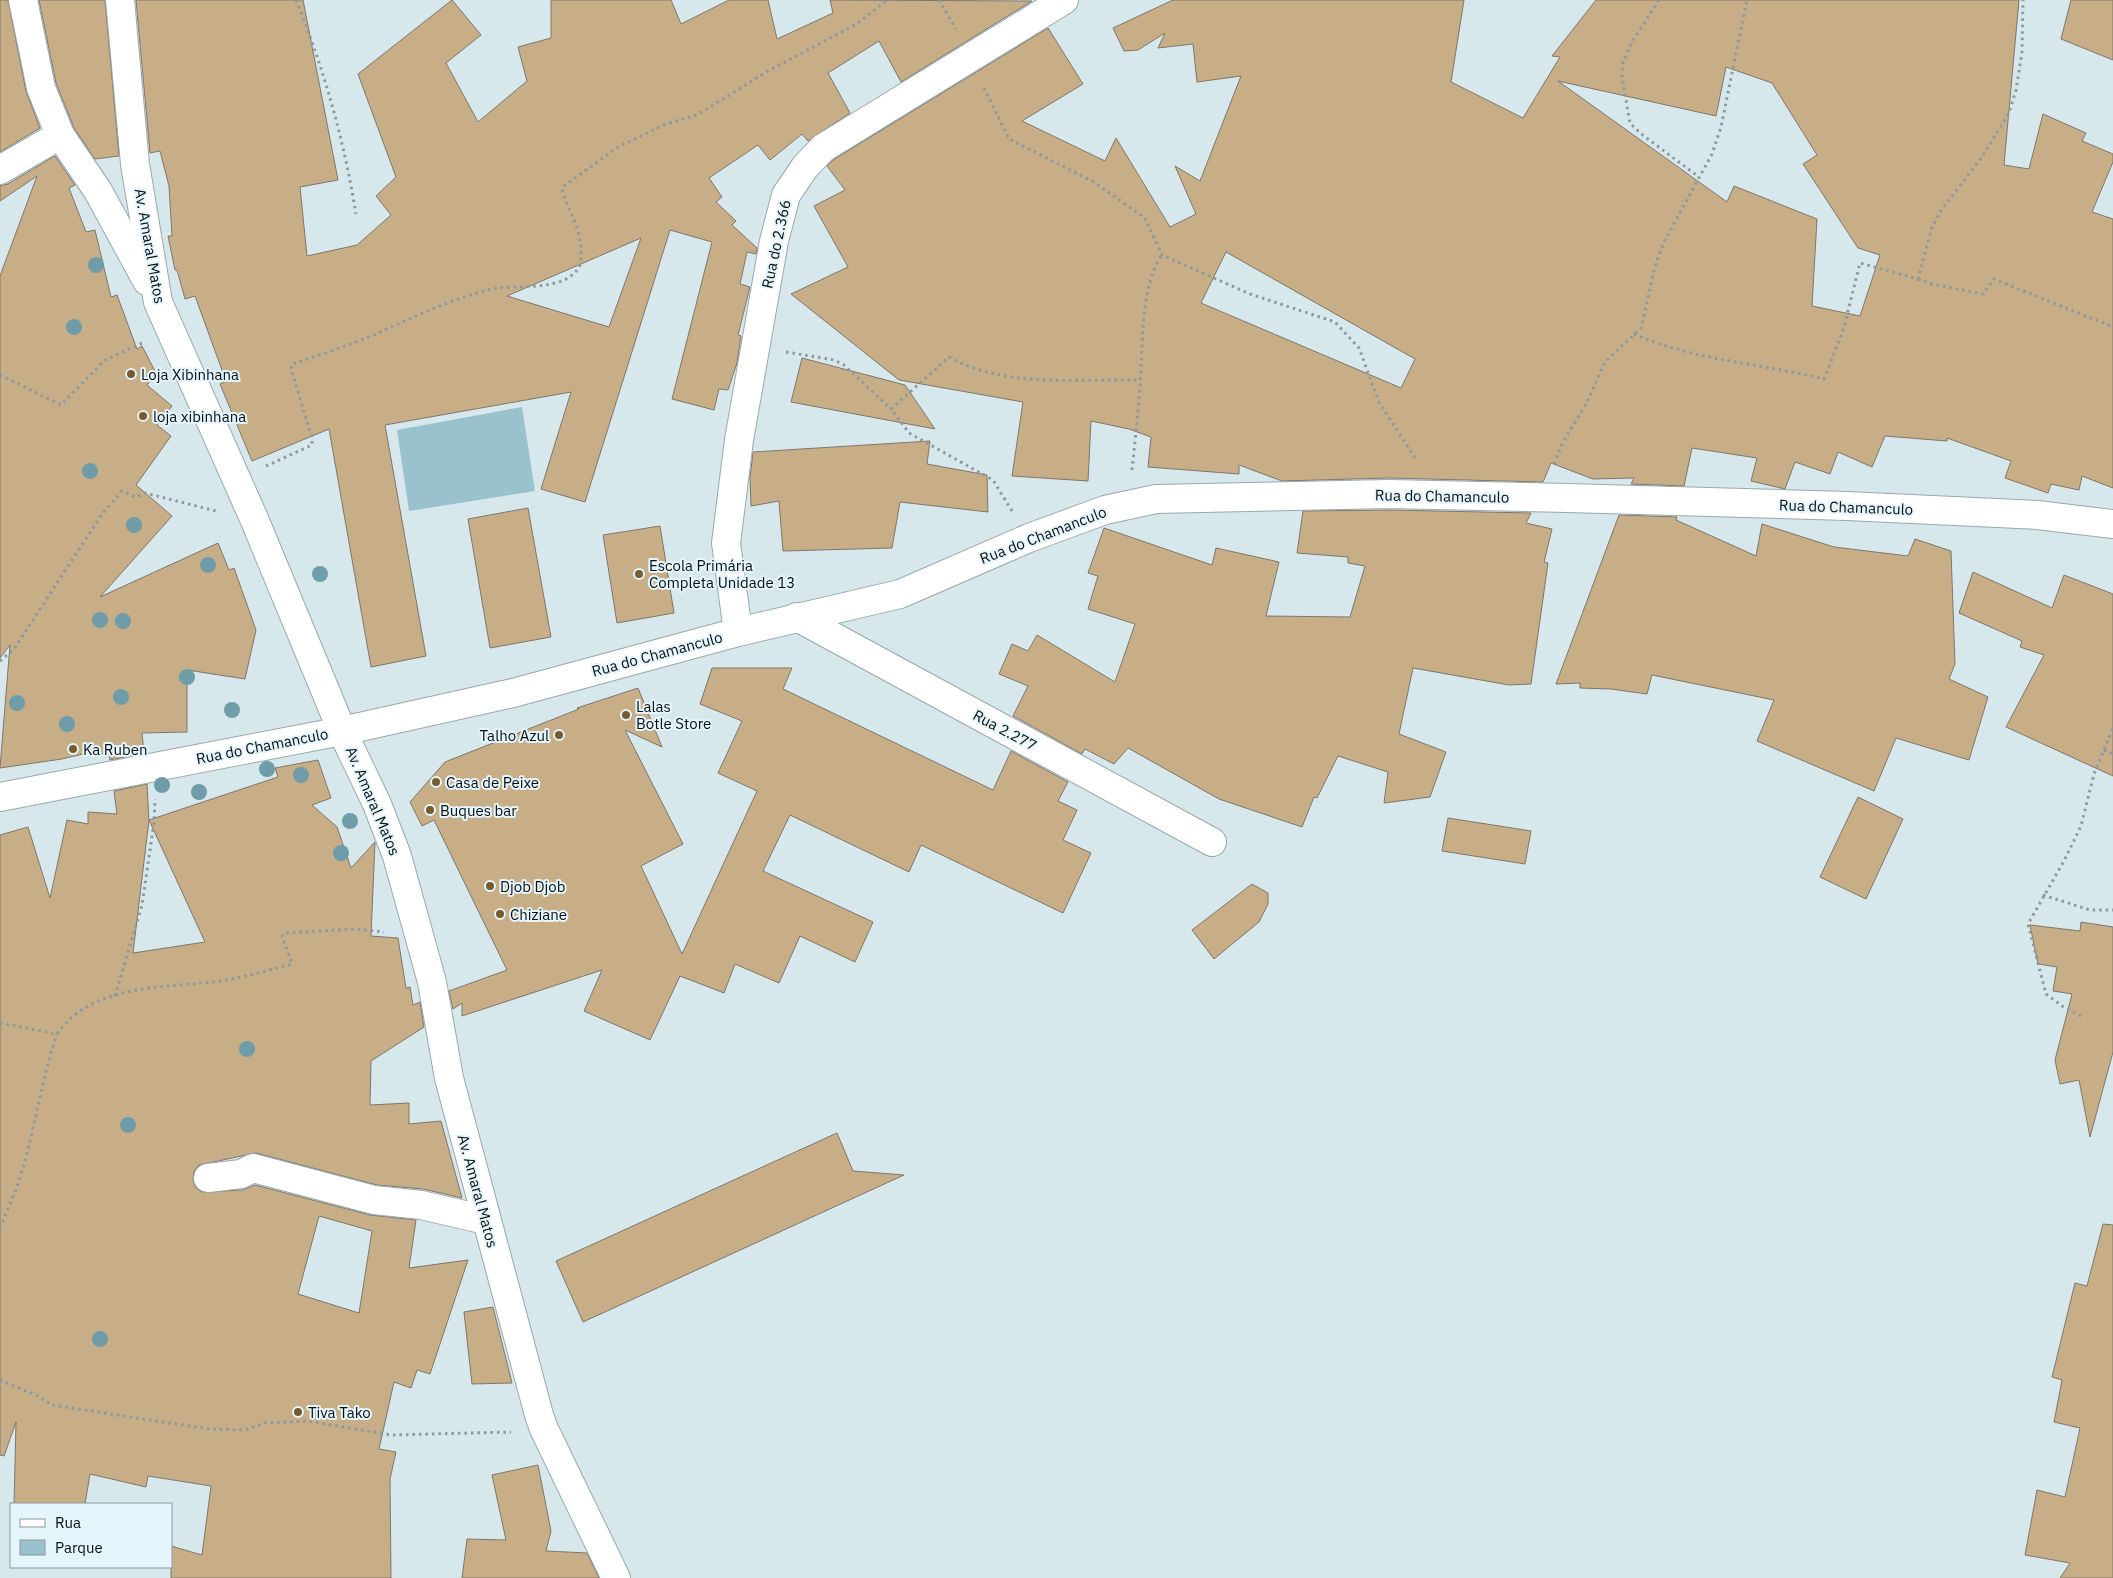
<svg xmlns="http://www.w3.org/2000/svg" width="2113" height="1578" viewBox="0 0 2113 1578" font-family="'IBM Plex Sans',sans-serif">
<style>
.green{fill:#9ac1ce}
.building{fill:#c8ae86;stroke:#7e766b;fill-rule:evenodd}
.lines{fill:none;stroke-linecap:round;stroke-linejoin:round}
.minor-casing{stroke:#98a9ae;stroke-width:30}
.path{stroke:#8c999d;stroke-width:3;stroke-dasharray:2.5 4;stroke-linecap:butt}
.minor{stroke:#fff;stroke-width:28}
.tree{fill:#6e9ca9}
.poi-dot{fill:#785c2f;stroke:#e4f5fb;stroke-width:2}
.labels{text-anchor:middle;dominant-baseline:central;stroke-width:4;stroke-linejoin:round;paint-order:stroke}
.street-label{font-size:15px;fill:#080e10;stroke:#e4f5fb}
.poi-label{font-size:15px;fill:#080e10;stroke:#e4f5fb;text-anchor:start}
</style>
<rect width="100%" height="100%" fill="#d7e8ed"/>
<polygon class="green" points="522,407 535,491 409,511 397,430"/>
<g class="building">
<polygon points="0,0 8,0 26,91 40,128 0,152"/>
<polygon points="39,0 105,0 119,156 95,159 74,128 56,83"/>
<path d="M 136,0 L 303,0 L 338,180 L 300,187 L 307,256 L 357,245 L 391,215 L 376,196 L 396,177 L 358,74 L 452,0 L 481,35 L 446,63 L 478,122 L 527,81 L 518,47 L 551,38 L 551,0 L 671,0 L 681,24 L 729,0 L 768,0 L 777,39 L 833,13 L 830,0 L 1032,1 L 901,82 L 879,41 L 828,73 L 850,113 L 808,141 L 802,134 L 770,160 L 758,145 L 709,178 L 722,197 L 716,202 L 736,221 L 732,225 L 757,248 L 756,254 L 747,252 L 740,284 L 750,287 L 738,335 L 741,336 L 737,363 L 728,390 L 719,389 L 714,410 L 672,399 L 712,242 L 670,230 L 585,502 L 541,489 L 571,392 L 385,425 L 426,656 L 371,667 L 329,429 L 252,461 L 220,384 L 226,381 L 195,296 L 185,299 L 177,270 L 175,270 L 168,236 L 172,236 L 169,186 L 160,151 L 150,153 ZM 641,238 L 609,327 L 507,296 Z"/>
<path d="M 1173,0 L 1464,0 L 1451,82 L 1523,118 L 1560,57 L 1552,56 L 1596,0 L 2019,0 L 2004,165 L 2029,169 L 2043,114 L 2086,133 L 2082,141 L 2113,154 L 2113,162 L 2092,212 L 2113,219 L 2113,488 L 2082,476 L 2079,490 L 2051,484 L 2048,493 L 2005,478 L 2011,461 L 1947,438 L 1947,441 L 1885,436 L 1872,467 L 1838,452 L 1830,474 L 1795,462 L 1785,489 L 1751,481 L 1757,458 L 1692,448 L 1684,486 L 1631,484 L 1634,478 L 1593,479 L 1551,463 L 1543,482 L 1389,478 L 1282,481 L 1239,465 L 1239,474 L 1148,467 L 1151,437 L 1129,429 L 1091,421 L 1088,481 L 1012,476 L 1023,402 L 899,380 L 791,294 L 848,267 L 814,206 L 845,190 L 827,166 L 833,160 L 1048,28 L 1083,84 L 1022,121 L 1105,161 L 1116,138 L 1170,227 L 1196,214 L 1175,166 L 1200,181 L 1241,76 L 1197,82 L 1193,44 L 1158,48 L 1165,33 L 1138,50 L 1124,51 L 1113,28 ZM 1726,67 L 1772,83 L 1817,155 L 1803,164 L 1858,248 L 1880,255 L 1860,316 L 1812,306 L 1817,219 L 1734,186 L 1727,202 L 1558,81 L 1716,116 ZM 1226,252 L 1415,359 L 1401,388 L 1201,303 Z"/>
<polygon points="2071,0 2113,0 2113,60 2061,39"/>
<polygon points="55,156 75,185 69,188 86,232 95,230 111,297 117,295 137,349 142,346 156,373 147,385 172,406 157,425 171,436 136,485 172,516 100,597 218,543 229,570 234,568 256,630 245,679 187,670 187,732 142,733 144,753 110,760 109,753 91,755 91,752 62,759 0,768 10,645 0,658 0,276 37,176 0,201 0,186 8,184"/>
<polygon points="802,358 905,385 935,429 791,402"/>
<polygon points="930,441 927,464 987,475 988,512 900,502 892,548 783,551 779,501 751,506 750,478 753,452"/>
<polygon points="528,508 551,637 490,648 468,519"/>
<polygon points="1389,510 1531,513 1526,523 1552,529 1544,562 1548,563 1531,684 1509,685 1413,668 1399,734 1446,752 1430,797 1384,803 1388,772 1338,756 1317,798 1314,797 1302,827 1219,799 1128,748 1114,764 1085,749 1082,754 1013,716 1028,686 999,674 1012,644 1028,651 1037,635 1115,682 1135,624 1088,609 1098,576 1088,573 1104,528 1212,565 1216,548 1279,562 1266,616 1350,617 1365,566 1348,563 1348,557 1297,553 1303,511"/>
<polygon points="1619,515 1677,517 1676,520 1756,556 1762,524 1834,547 1908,556 1915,539 1951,551 1955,664 1949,679 1988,697 1969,760 1896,738 1874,791 1757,741 1774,700 1652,675 1647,694 1611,689 1580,688 1580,683 1556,684"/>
<polygon points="660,526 674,613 617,623 603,535"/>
<polygon points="1973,572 2052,608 2064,575 2113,594 2113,776 2006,727 2044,655 2020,647 2022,641 1959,613"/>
<polygon points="712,668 792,668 783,689 993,790 1011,751 1068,782 1058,801 1077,810 1063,840 1091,853 1063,913 921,845 909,872 790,815 763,871 873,922 855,962 800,936 779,983 735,964 724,993 680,976 650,1040 584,1011 602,970 462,1016 462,1003 453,1009 449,991 507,970 434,820 422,826 410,802 445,762 579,709 577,708 638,688 662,747 625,730 683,844 641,866 682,954 757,791 718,773 742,721 700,704"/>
<path d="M 318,760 L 331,798 L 312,805 L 337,827 L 351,868 L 375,842 L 371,936 L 398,938 L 406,988 L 410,987 L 413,1005 L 420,1002 L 424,1027 L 371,1061 L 370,1105 L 409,1103 L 409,1124 L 441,1121 L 462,1198 L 423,1189 L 377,1185 L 256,1153 L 199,1165 L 194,1171 L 193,1180 L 196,1188 L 202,1192 L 243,1190 L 255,1185 L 370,1215 L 416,1220 L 409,1268 L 468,1260 L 430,1374 L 417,1370 L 411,1388 L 394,1382 L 379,1449 L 396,1452 L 390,1479 L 391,1578 L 171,1578 L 171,1546 L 202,1555 L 211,1486 L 148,1476 L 146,1487 L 90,1474 L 85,1504 L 14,1504 L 16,1422 L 4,1456 L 0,1455 L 0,835 L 28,827 L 50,898 L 67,820 L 88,824 L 88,812 L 117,814 L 114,791 L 147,784 L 149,820 L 133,953 L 205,942 L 149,820 L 278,777 L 275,768 ZM 319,1216 L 372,1231 L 359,1313 L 298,1294 Z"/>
<polygon points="1858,797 1903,819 1866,899 1820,877"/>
<polygon points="1448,818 1531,831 1525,864 1442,851"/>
<polygon points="1252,884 1268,893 1268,904 1259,922 1214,959 1192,930"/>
<polygon points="2081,922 2113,927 2113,1052 2090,1137 2079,1080 2060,1084 2055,1060 2072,994 2053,991 2057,967 2038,964 2030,925 2080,931"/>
<polygon points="837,1133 853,1171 904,1175 583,1322 556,1261"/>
<polygon points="2103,1224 2113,1225 2113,1578 2060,1578 2070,1563 2025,1555 2037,1490 2065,1497 2080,1428 2054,1422 2062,1380 2052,1377 2075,1283 2087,1286"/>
<polygon points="493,1307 512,1383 472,1384 464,1312"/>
<polygon points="538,1465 551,1531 546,1551 587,1553 599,1578 462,1578 467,1539 506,1540 492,1475"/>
</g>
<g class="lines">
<defs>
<g id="minor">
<polyline points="23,0 41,88 60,135 98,191 147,281"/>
<polyline points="120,0 135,164 158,302 255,521 342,731 377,804 397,856 432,982 449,1078 539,1415 544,1429 616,1578"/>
<polyline points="0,170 60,135"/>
<polyline points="797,617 1212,842"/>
<polyline points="738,632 726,543 739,440 774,241 786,195 805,167 823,148 1064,0"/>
<polyline points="0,797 342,731 513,693 738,632 900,594 1029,538 1105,510 1156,499 1389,494 1567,498 1847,506 2037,515 2113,524"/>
<polyline points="208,1178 241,1174 253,1168 374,1200 421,1205 486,1220"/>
</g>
</defs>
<use href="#minor" class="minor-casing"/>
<g class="path">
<path d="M 296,0 C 324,69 344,140 356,214"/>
<polyline points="939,0 956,29"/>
<polyline points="1659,0 1632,42 1623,62 1622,77 1630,123 1640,133 1699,177"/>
<polyline points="984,88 1009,139 1094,182 1145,218 1162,255 1250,294 1335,322 1359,348 1379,402 1417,461"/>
<polyline points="1918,279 1932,284 1983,294 1994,279 2113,327"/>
<path d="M 1634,334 C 1695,361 1760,363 1824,379 L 1843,331 L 1860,263 L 1918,279 L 1932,227 L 1942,209 L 1982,157 L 2009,113 L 2016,90 L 2022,52 L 2023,0"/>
<polyline points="786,352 834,360 844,365 891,409"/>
<polyline points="0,375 61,405 104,361 142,343"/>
<polyline points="1554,464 1563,442 1586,404 1605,362 1641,328 1655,266 1664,242 1712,154 1721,127 1747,0"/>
<path d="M 266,466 L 312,445 L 312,438 L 291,369 L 292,364 C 323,354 356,343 385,330 C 420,314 455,298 492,289 C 517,284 567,293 580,265 C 581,263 581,257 581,254 C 582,228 568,212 562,189 L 564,186 L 618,147 L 666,124 L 697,115 L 768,71 L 857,24 L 887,0"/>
<path d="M 1132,470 C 1135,442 1138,414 1140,386 C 1143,350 1140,284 1162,255"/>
<path d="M 1012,511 L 993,480 L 909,433 L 891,409 L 949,357 C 1002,388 1080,379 1141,380"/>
<polyline points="0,661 14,649 102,514 122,491 136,497 145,493 216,511"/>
<polyline points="2104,750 2113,754"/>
<polyline points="2043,895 2090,910 2113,910"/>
<polyline points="115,996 142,905 154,823 155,799"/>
<polyline points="2081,1016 2062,1006 2046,994 2028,924 2064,861 2081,826 2094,774 2113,728"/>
<path d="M 0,1023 L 57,1034 C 95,979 174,990 232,979 C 252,975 272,969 292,964 L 282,936 L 286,933 L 356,929 L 384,932"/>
<path d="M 0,1228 C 10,1204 21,1179 27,1153 C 37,1113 44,1073 57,1034"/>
<polyline points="0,1380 38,1396 52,1405 209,1429 244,1430 265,1423 308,1421 391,1435 511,1432"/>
</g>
<use href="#minor" class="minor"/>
</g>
<g class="tree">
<circle cx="96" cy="265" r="8"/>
<circle cx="74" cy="327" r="8"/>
<circle cx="90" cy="471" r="8"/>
<circle cx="134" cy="525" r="8"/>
<circle cx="208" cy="565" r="8"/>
<circle cx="320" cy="574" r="8"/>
<circle cx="100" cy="620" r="8"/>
<circle cx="123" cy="621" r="8"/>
<circle cx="187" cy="677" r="8"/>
<circle cx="121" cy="697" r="8"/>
<circle cx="17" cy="703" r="8"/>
<circle cx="232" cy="710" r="8"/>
<circle cx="67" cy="724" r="8"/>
<circle cx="267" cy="769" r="8"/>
<circle cx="301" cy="775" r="8"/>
<circle cx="162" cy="785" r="8"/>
<circle cx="199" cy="792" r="8"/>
<circle cx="350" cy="821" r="8"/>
<circle cx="341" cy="853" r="8"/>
<circle cx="247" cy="1049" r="8"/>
<circle cx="128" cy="1125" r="8"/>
<circle cx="100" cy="1339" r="8"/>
</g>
<g class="poi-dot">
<circle cx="131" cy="374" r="5"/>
<circle cx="143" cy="416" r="5"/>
<circle cx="639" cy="574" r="5"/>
<circle cx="626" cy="715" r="5"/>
<circle cx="559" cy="735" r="5"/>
<circle cx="73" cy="749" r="5"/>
<circle cx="436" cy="782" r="5"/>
<circle cx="430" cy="810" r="5"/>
<circle cx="490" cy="886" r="5"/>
<circle cx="500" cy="914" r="5"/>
<circle cx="298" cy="1412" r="5"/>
</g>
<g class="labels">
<g class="street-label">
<text transform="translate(776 244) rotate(-78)">Rua do 2.366</text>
<text transform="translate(150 246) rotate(80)">Av. Amaral Matos</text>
<text transform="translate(1442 496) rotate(1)">Rua do Chamanculo</text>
<text transform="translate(1846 507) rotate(2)">Rua do Chamanculo</text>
<text transform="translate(1043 535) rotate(-21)">Rua do Chamanculo</text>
<text transform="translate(657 654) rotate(-15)">Rua do Chamanculo</text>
<text transform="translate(1005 730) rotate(28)">Rua 2.277</text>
<text transform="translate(262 746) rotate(-11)">Rua do Chamanculo</text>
<text transform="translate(373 801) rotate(67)">Av. Amaral Matos</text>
<text transform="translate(478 1191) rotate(75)">Av. Amaral Matos</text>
</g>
<g class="poi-label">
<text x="141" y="374">Loja Xibinhana</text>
<text x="153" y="416">loja xibinhana</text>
<text x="649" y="565">Escola Primária<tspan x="649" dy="17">Completa Unidade 13</tspan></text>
<text x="636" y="706">Lalas<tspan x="636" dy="17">Botle Store</tspan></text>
<text x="549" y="735" text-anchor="end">Talho Azul</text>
<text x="83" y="749">Ka Ruben</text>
<text x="446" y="782">Casa de Peixe</text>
<text x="440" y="810">Buques bar</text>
<text x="500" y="886">Djob Djob</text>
<text x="510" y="914">Chiziane</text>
<text x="308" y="1412">Tiva Tako</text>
</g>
</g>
<rect x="10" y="1503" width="162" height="65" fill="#e4f5fb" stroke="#8c999d"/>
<rect x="20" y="1519" width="25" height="8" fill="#ffffff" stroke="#8c999d"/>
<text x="55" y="1528" font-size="15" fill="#080e10">Rua</text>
<rect x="20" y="1540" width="25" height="15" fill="#9ac1ce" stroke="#8c999d"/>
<text x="55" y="1553" font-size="15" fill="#080e10">Parque</text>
</svg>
